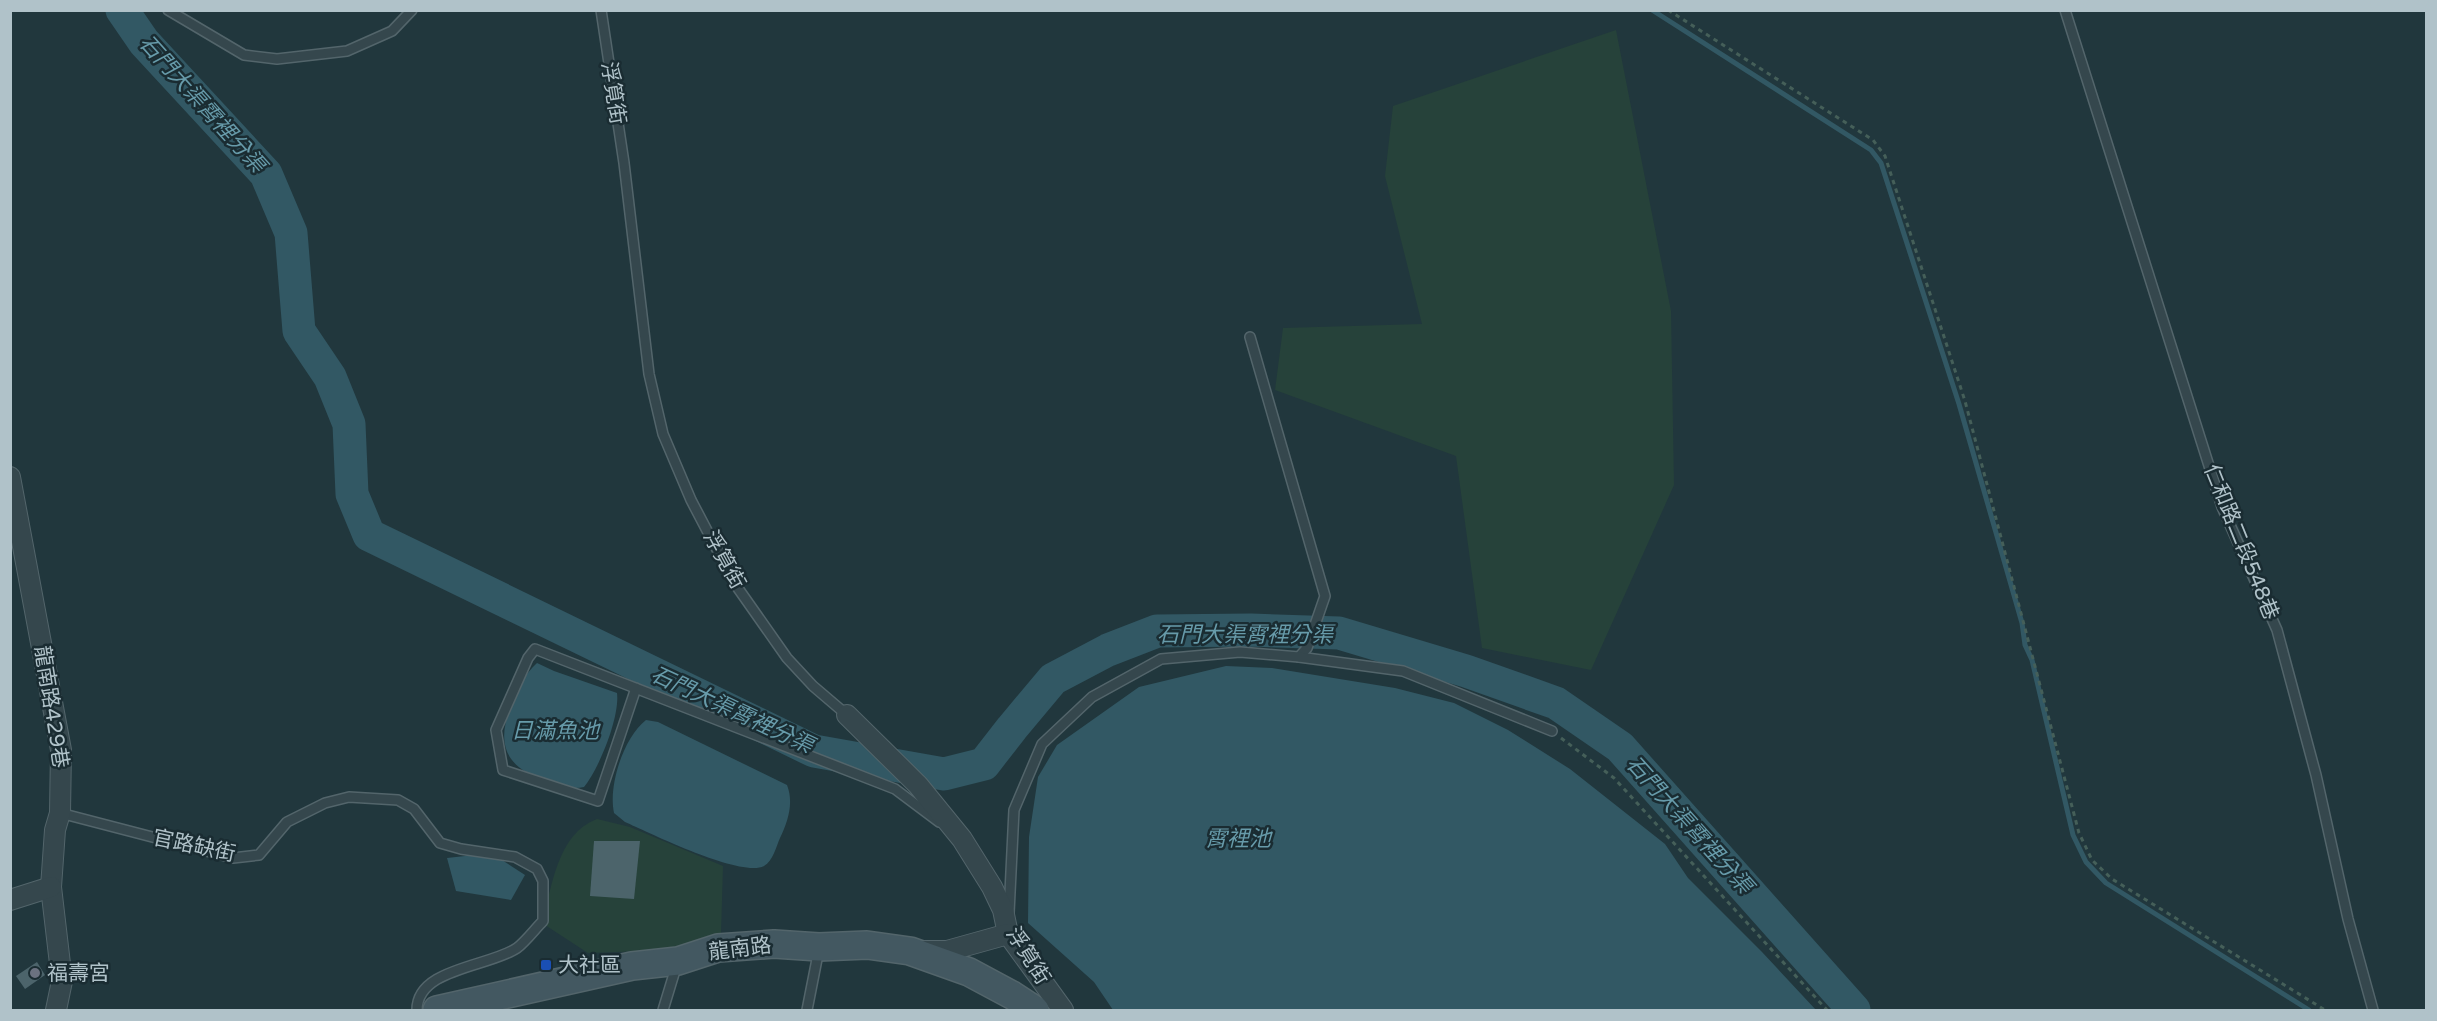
<svg xmlns="http://www.w3.org/2000/svg" width="2437" height="1021" viewBox="0 0 2437 1021" font-family="'Varela Round','Noto Sans TC',sans-serif">
<style>
.green{fill:#26423a}
.water{fill:#325864}
.lines{fill:none;stroke-linecap:round;stroke-linejoin:round}
.stream{stroke:#325864;stroke-width:5}
.river{stroke:#325864;stroke-width:33}
.building{fill:#4c646b}
.service-casing{stroke:#53656b;stroke-width:12}
.minor-casing{stroke:#53656b;stroke-width:22}
.secondary-casing{stroke:#53656b;stroke-width:30}
.path{stroke:#455f59;stroke-width:3;stroke-dasharray:4.5 4.5;stroke-linecap:butt}
.service{stroke:#35474d;stroke-width:9}
.minor{stroke:#35474d;stroke-width:20}
.secondary{stroke:#435861;stroke-width:27}
.transit-dot{fill:#1a4fb4;stroke:#1a2c32;stroke-width:2}
.worship-dot{fill:#6b7280;stroke:#1a2c32;stroke-width:2}
.labels{text-anchor:middle;dominant-baseline:central;stroke-width:5;stroke-linejoin:round;paint-order:stroke}
.street-label{font-size:21px;fill:#b0c2c9;stroke:#1a2c32}
.poi-label{font-size:21px;fill:#b0c2c9;stroke:#1a2c32;text-anchor:start}
.water-label{font-size:22px;font-style:italic;fill:#679baa;stroke:#1a2c32}
</style>
<rect width="100%" height="100%" fill="#21373d"/>
<g class="green">
<polygon points="1616,30 1671,311 1674,485 1591,670 1482,648 1456,456 1275,390 1283,328 1422,324 1385,176 1393,106"/>
<path d="M 597,819 L 630,827 L 723,866 L 721,934 L 673,950 L 588,953 L 542,923 C 552,887 557,834 597,819 Z"/>
</g>
<g class="water">
<path d="M 537,663 L 554,671 L 617,693 C 620,717 599,769 584,787 C 569,790 559,785 544,780 C 502,766 496,740 513,701 C 519,686 524,675 537,663 Z"/>
<polygon points="1226,666 1272,668 1395,688 1454,703 1508,730 1570,769 1665,844 1688,878 1762,952 1816,1010 1113,1010 1094,982 1028,923 1029,837 1038,777 1057,745 1139,687"/>
<path d="M 646,720 L 658,722 L 787,785 C 794,803 788,821 780,838 C 776,847 773,861 764,866 C 741,878 650,833 625,822 L 614,813 C 608,785 624,737 646,720 Z"/>
<polygon points="483,854 499,858 525,875 511,900 456,891 447,858"/>
</g>
<g class="lines">
<polyline class="stream" points="1652,10 1871,150 1881,163 1959,404 2022,623 2025,645 2032,660 2073,835 2086,862 2106,883 2309,1010"/>
<polyline class="river" points="122,10 144,42 266,174 291,233 299,331 330,377 349,424 352,494 369,535 814,751 944,774 984,764 1012,728 1053,679 1108,650 1157,631 1251,630 1339,633 1466,671 1556,703 1620,747 1854,1010"/>
</g>
<g class="building">
<polygon points="594,841 640,841 634,899 590,896"/>
<polygon points="37,962 45,975 25,989 16,976"/>
</g>
<g class="lines">
<defs>
<g id="service">
<polyline points="168,10 244,55 277,59 347,51 392,31 412,10"/>
<polyline points="601,10 624,163 649,374 663,434 691,500 735,584 787,658 813,686 847,715"/>
<polyline points="2065,10 2222,507 2277,630 2316,775 2348,919 2373,1010"/>
<polyline points="1250,337 1325,596 1307,648 1299,657"/>
<polyline points="636,688 598,801 503,770 496,730 528,658 535,649 895,789 939,822"/>
<path d="M 60,813 L 233,858 L 259,855 L 287,822 L 325,803 L 349,797 L 398,800 L 414,809 L 440,843 L 461,849 L 515,857 L 537,869 L 543,881 L 543,921 C 535,929 526,941 517,948 C 489,967 417,968 417,1010"/>
<polyline points="1009,913 1014,810 1042,744 1092,697 1161,659 1240,652 1299,657 1403,671 1552,731"/>
<polyline points="663,1010 677,964"/>
<polyline points="807,1010 819,949"/>
</g>
<g id="minor">
<polyline points="10,477 61,750 60,813 55,830 51,887 62,981 56,1010"/>
<polyline points="847,715 918,785 962,839 992,887 1003,910 1008,934 1063,1010"/>
<polyline points="10,900 51,887"/>
<polyline points="925,951 947,951 1008,934"/>
</g>
<polyline id="secondary" points="437,1010 632,966 678,961 718,948 774,944 819,947 867,945 910,951 969,972 1012,995 1035,1010"/>
</defs>
<use href="#service" class="service-casing"/>
<use href="#minor" class="minor-casing"/>
<use href="#secondary" class="secondary-casing"/>
<g class="path">
<polyline points="1668,10 1873,140 1885,156 1965,401 2079,833 2092,860 2112,879 2325,1010"/>
<polyline points="1561,738 1614,778 1827,1010"/>
</g>
<use href="#service" class="service"/>
<use href="#minor" class="minor"/>
<use href="#secondary" class="secondary"/>
</g>
<rect class="transit-dot" x="540" y="959" width="12" height="12" rx="3"/>
<circle class="worship-dot" cx="35" cy="973" r="6"/>
<g class="labels">
<g class="street-label">
<text transform="translate(613 93) rotate(81)">浮筧街</text>
<text transform="translate(2241 542) rotate(68)">仁和路二段548巷</text>
<text transform="translate(724 560) rotate(61)">浮筧街</text>
<text transform="translate(51 707) rotate(81)">龍南路429巷</text>
<text transform="translate(194 846) rotate(12)">官路缺街</text>
<text transform="translate(740 949) rotate(-7)">龍南路</text>
<text transform="translate(1028 956) rotate(58)">浮筧街</text>
</g>
<g class="poi-label">
<text x="558" y="965">大社區</text>
<text x="47" y="973">福壽宮</text>
</g>
<g class="water-label">
<text transform="translate(202 104) rotate(48)">石門大渠霄裡分渠</text>
<text x="1245" y="635">石門大渠霄裡分渠</text>
<text transform="translate(732 710) rotate(25)">石門大渠霄裡分渠</text>
<text x="555" y="731">日滿魚池</text>
<text transform="translate(1689 825) rotate(48)">石門大渠霄裡分渠</text>
<text x="1238" y="839">霄裡池</text>
</g>
</g>
<rect width="2437" height="1021" fill="none" stroke="#b0c2c9" stroke-width="24"/>
</svg>
